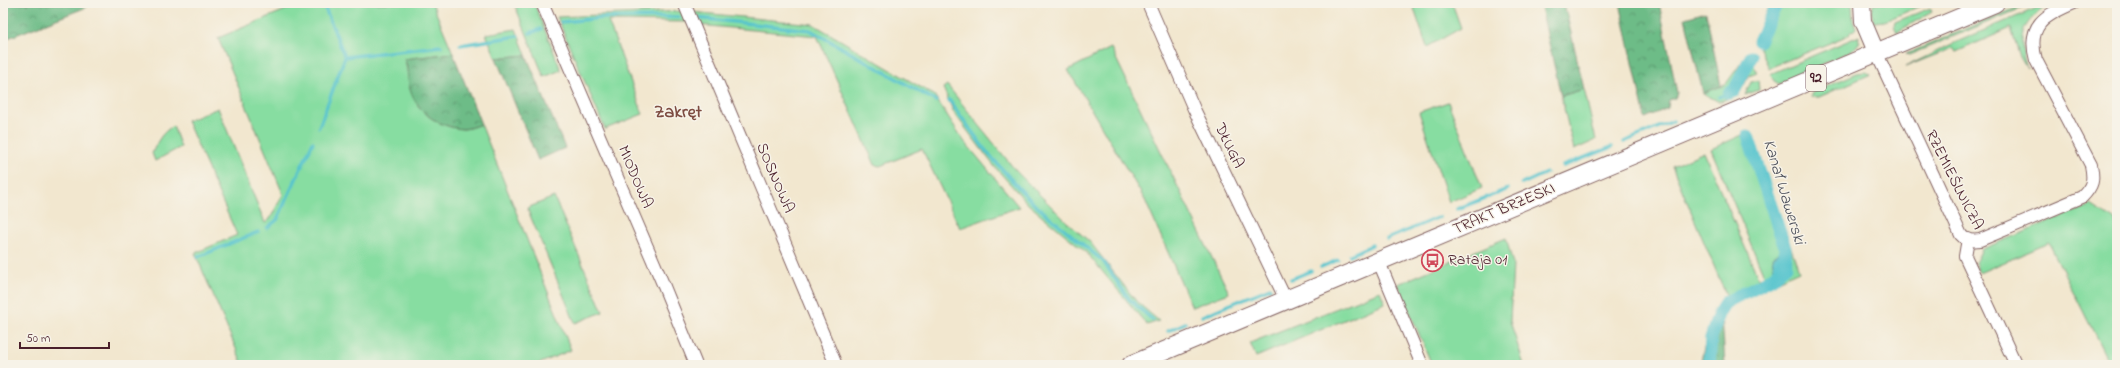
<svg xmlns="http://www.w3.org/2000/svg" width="2120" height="368" viewBox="0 0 2120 368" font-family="'Indie Flower',sans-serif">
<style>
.grass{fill:#87dda1;stroke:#687e66}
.forest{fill:url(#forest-crowns);stroke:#5c6e59}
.water{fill:#56c4cd;stroke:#50727c}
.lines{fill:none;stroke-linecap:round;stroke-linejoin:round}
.stream{stroke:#56c4cd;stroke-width:3.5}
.canal{stroke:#56c4cd;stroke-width:13}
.street-casing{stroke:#856564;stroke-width:14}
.secondary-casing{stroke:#856564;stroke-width:18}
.primary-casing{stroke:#856564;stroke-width:20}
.street{stroke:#fff;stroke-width:12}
.secondary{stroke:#fff;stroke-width:16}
.primary{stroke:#fff;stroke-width:18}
.labels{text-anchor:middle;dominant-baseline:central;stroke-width:3;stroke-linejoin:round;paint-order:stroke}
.shield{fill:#f7f3e8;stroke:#7e5f64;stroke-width:1}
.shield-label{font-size:15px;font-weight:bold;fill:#4a1f2b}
.street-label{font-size:16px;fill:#4a1f2b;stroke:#f7f3e8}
.poi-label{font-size:16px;fill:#4a1f2b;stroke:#f7f3e8;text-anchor:start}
.water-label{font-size:17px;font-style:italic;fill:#4e515c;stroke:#f7f3e8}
.quarter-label{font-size:18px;font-weight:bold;fill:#7e4c42;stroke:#f7f3e8}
</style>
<defs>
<pattern id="forest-crowns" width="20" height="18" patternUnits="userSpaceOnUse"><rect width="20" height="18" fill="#6dbc87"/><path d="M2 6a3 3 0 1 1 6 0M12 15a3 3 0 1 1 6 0" fill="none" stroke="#5c986f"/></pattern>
</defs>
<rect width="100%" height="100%" fill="#f7f3e8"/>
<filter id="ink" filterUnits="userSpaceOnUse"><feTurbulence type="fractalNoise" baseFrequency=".025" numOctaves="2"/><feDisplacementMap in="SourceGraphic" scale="8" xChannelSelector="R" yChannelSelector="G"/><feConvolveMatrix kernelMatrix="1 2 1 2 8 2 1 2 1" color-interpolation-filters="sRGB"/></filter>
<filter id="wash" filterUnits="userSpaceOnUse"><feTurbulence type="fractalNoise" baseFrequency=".012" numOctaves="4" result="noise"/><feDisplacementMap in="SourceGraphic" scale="16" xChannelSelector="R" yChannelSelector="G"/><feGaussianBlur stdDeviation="0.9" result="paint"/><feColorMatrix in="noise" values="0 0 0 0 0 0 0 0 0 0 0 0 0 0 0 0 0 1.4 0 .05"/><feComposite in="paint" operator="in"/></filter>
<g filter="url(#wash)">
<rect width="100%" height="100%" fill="#f2e7cf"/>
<g class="grass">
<path d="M 302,3 L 432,3 L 453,53 L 404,59 C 408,68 407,79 410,89 C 417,113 439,127 463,129 C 468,129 475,126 481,124 L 571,350 L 536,365 L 243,365 L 195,253 L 237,235 L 187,121 L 218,108 L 265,223 L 270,219 L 283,194 L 218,38 Z"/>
<polygon points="514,3 534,3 561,70 544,77"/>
<polygon points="1412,3 1452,3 1461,28 1427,47"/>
<polygon points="1770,3 1852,3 1853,20 1856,28 1849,35 1769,68 1755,38"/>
<polygon points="1873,3 1927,3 1885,21 1874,22 1872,14"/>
<polygon points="2028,3 2034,3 1909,55 1906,54"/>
<path d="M 2046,4 L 2047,6 C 2019,25 2018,38 2027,69 L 2020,57 L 2011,28 L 1956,52 L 1953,48 L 1905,67 L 1952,44 Z"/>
<polygon points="1930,8 1932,12 1897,32 1894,26 1895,22"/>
<polygon points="682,11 687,22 608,21 643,114 605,129 557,17"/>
<polygon points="692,12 813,24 934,95 964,141 1019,207 960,228 922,149 880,166 875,165 817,36 698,25"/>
<polygon points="516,29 526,55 496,58 486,34"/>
<polygon points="1859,36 1858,43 1851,51 1779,84 1774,81 1770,74"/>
<polygon points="1111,48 1229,293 1192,307 1145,200 1068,70"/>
<polygon points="1749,52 1757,73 1749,76 1739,94 1719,102 1703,93 1725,85"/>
<polygon points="1865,72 1871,74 1819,97 1811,97 1812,94 1816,91 1857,73"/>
<polygon points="1758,80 1759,90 1745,95 1751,82"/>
<polygon points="947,85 1016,171 1067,222 1090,242 1136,301 1159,321 1147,325 1086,252 1028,204 994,166 954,113 943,88"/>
<polygon points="1584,89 1596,140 1574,150 1561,96"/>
<polygon points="1448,102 1482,188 1449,202 1419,112"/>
<path d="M 173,126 L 181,147 L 155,161 L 152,153 C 158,141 161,133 173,126 Z"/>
<polygon points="1751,131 1799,271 1730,303 1722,314 1718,311 1722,300 1727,297 1672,166 1704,152 1760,282 1765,278 1711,149"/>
<polygon points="554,197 603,312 575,323 527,208"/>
<polygon points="2091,205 2114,220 2117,226 2117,365 2110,365 2049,243 1979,273 1975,263 1982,249"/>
<polygon points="1506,238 1513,264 1510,321 1524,365 1432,365 1398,284"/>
<polygon points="1380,291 1385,303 1256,357 1250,343"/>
</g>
<g class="forest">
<polygon points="3,3 85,3 87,7 3,40"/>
<polygon points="1540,3 1564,3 1584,89 1561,96"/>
<polygon points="1620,3 1659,3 1677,93 1675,98 1669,100 1668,108 1645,118"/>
<polygon points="1706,12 1721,86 1703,93 1685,18"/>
<path d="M 453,53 L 481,124 C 475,126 468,129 463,129 C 439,127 417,113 410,89 C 407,79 409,67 404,59 Z"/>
<polygon points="526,55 565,148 538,160 496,58"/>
<polygon points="1718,311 1722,314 1725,365 1700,365 1706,339"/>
</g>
<polygon class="water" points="1786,249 1792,259 1783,270 1774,271 1772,257"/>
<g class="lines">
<g class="stream">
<polyline points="323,3 345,57 441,46"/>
<polyline points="696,18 810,30 936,101"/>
<polyline points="561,22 602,18 679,17"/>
<polyline points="530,33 541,29"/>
<polyline points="460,45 518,36"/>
<polyline points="1719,97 1729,93"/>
<polyline points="949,100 986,151 1018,187 1034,204 1103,261 1129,299 1153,320"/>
<polyline points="319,127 345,57"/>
<polyline points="1624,142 1673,121"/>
<polyline points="1563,166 1612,147"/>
<polyline points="1522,184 1546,173"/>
<polyline points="1457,209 1508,189"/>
<polyline points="267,228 277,220 313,142"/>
<polyline points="1387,239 1439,217"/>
<polyline points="1350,255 1372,245"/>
<polyline points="198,257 258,232"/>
<polyline points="1321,267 1338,260"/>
<polyline points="1291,279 1311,271"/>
<polyline points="1202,316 1270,288"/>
<polyline points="1168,331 1185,323"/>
</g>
<g class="canal">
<polyline points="1759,41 1777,3"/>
<polyline points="1729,93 1734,91 1751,57"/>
<polyline points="1709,365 1711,338 1719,313 1726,302 1771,279 1786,266 1785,248 1748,136"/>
</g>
</g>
</g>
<g filter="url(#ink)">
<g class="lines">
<defs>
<g id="street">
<polyline points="542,3 663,284 696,365"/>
<polyline points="684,3 836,365"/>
<polyline points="1148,3 1194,109 1286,300"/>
<path d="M 1877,54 L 1961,235 C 1966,241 1973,241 1980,240 L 2082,197 C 2093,186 2094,180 2091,165 L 2036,60 C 2026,25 2045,15 2074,3"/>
<polyline points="1968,239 1965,256 2016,365"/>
<polyline points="1379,262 1422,365"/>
</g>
<polyline id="secondary" points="1862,3 1863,21 1877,54"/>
<polyline id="primary" points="1131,365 1995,3"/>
</defs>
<use href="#street" class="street-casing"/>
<use href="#secondary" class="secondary-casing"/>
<use href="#primary" class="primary-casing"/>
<use href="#street" class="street"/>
<use href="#secondary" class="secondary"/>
<use href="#primary" class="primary"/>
</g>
</g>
<defs>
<symbol id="bus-ring" viewBox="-11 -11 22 22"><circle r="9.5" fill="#f7f3e8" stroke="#d1495b" stroke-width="1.5"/><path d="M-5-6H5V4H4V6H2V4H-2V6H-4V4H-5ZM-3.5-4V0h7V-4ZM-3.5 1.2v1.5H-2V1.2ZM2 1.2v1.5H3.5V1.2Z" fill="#d1495b"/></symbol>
</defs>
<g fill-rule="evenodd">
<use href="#bus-ring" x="1420" y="248" width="25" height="25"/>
</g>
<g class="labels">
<rect class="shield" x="1806" y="65" width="20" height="26" rx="3"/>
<g class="shield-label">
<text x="1816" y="78">92</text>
</g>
<g class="street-label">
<text transform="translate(1229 146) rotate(64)">DŁUGA</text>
<text transform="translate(635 177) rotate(67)">MIODOWA</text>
<text transform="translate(775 178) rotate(67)">SOSNOWA</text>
<text transform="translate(1954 180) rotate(63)">RZEMIEŚLNICZA</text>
<text transform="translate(1504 209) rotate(-23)">TRAKT BRZESKI</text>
</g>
<g class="poi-label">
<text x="1448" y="260">Rataja 01</text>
</g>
<g class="water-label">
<text transform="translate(1784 192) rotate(73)">Kanał Wawerski</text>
</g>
<g class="quarter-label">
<text x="678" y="113">Zakręt</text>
</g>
</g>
<rect width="2120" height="368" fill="none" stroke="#f7f3e8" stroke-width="16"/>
<path d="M20 342v6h89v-6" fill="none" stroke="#4a1f2b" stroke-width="2"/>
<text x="26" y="342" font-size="12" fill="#4a1f2b" stroke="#f7f3e8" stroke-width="3" paint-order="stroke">50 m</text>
</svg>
